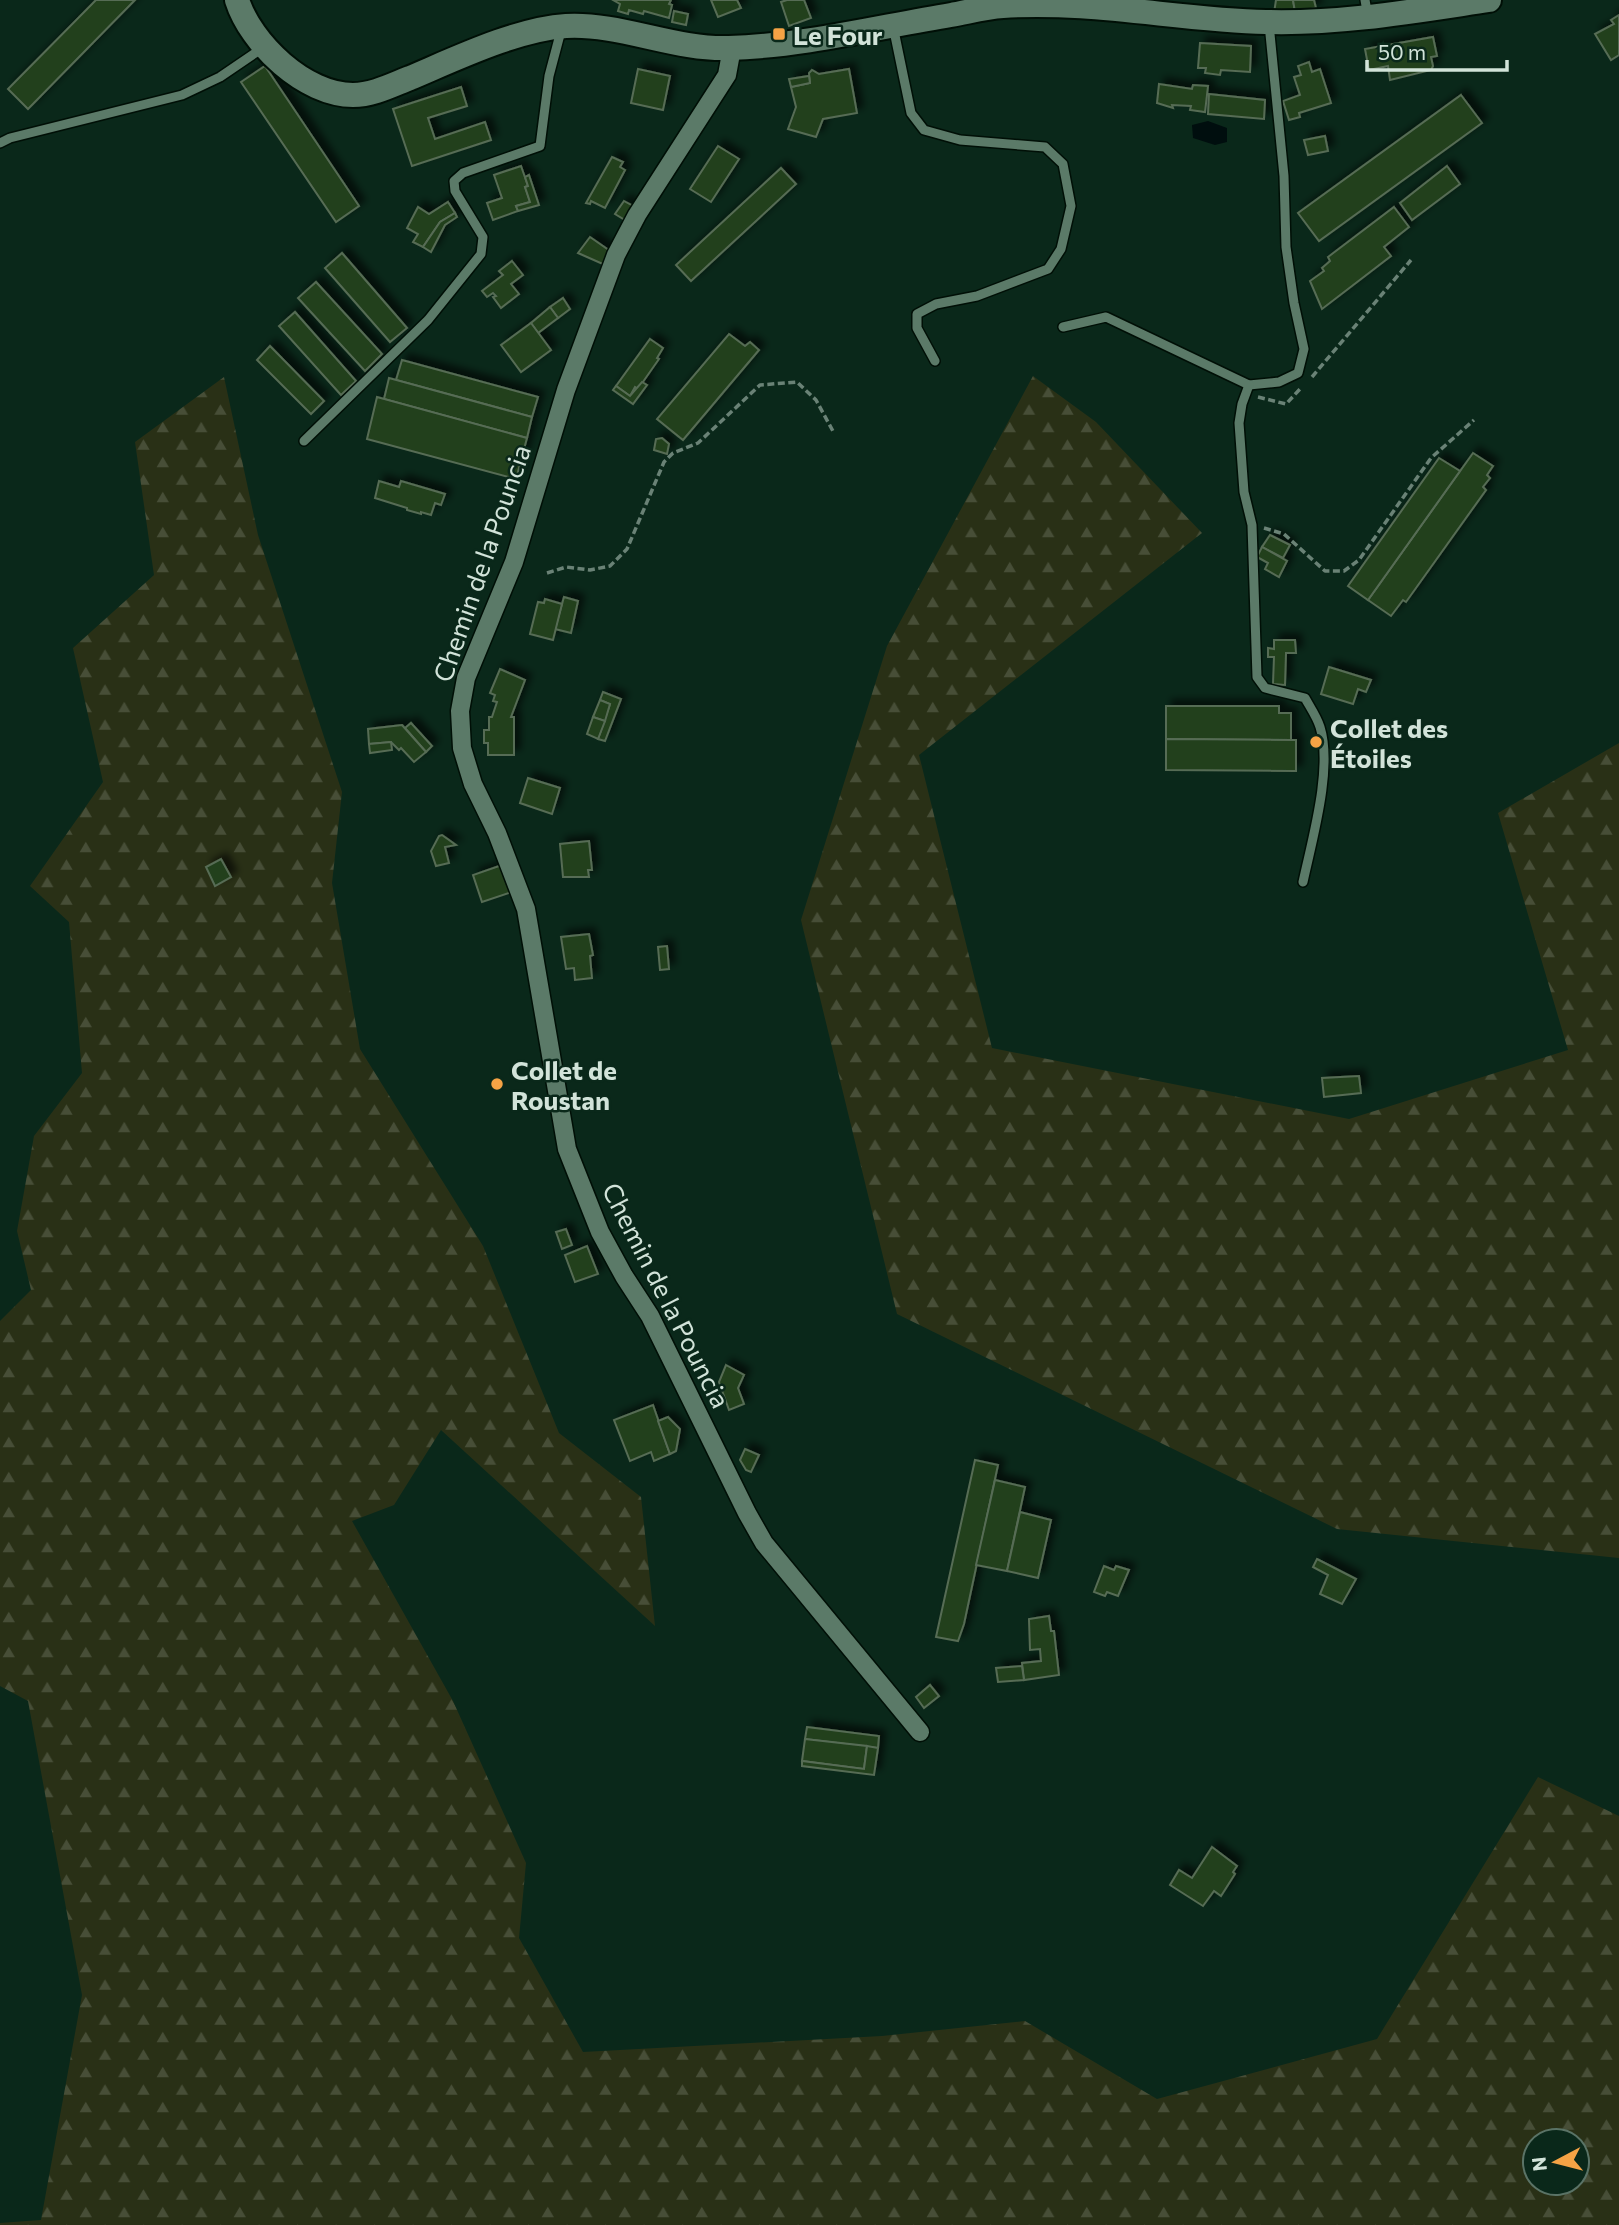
<svg xmlns="http://www.w3.org/2000/svg" width="1619" height="2225" viewBox="0 0 1619 2225" font-family="Commissioner,sans-serif">
<style>
.forest{fill:url(#forest-firs);fill-rule:evenodd}
.water{fill:#000e0e}
.building{fill:#213f1d;stroke:#576c54;stroke-width:2;filter:url(#shadow)}
.lines{fill:none;stroke-linecap:round;stroke-linejoin:round}
.lane-casing{stroke:#000f06;stroke-width:12}
.street-casing{stroke:#000f06;stroke-width:21}
.secondary-casing{stroke:#000f06;stroke-width:28}
.path{stroke:#6a8276;stroke-width:3.5;stroke-dasharray:7 3.5;stroke-linecap:butt}
.lane{stroke:#5b7a68;stroke-width:9}
.street{stroke:#5b7a68;stroke-width:18}
.secondary{stroke:#5b7a68;stroke-width:24}
.poi-dot{fill:#f5a345;stroke:#0a281a;stroke-width:2.5}
.labels{text-anchor:middle;dominant-baseline:central;stroke-width:5;stroke-linejoin:round;paint-order:stroke}
.poi-label{font-size:26px;font-weight:bold;fill:#d2e3d9;stroke:#0a281a;text-anchor:start}
.street-label{font-size:26px;fill:#d2e3d9;stroke:#0a281a}
</style>
<defs>
<pattern id="forest-firs" width="22" height="20" patternUnits="userSpaceOnUse" patternTransform="scale(1.75)"><rect width="22" height="20" fill="#293016"/><path d="M5 1l3.5 6h-7zM16 11l3.5 6h-7z" fill="#474e37"/></pattern>
<filter id="shadow"><feDropShadow dx="6" dy="-6" stdDeviation="3.5" flood-color="#0009"/></filter>
</defs>
<rect width="100%" height="100%" fill="#0a281a"/>
<g class="forest">
<polygon points="1033,376 1096,422 1202,533 919,755 992,1048 1349,1119 1568,1050 1498,813 1619,743 1619,1558 1337,1529 897,1314 801,920 887,646"/>
<path d="M 224,377 L 258,535 L 342,792 L 332,883 L 360,1049 L 483,1246 L 559,1433 L 641,1497 L 655,1626 L 441,1430 L 394,1505 L 352,1521 L 453,1701 L 526,1863 L 519,1938 L 583,2052 L 882,2036 L 1025,2021 L 1157,2099 L 1377,2039 L 1538,1777 L 1619,1816 L 1619,2225 L 0,2225 L 0,2223 L 41,2220 L 82,1995 L 28,1701 L 0,1686 L 0,1321 L 31,1290 L 17,1231 L 34,1136 L 82,1073 L 69,922 L 30,886 L 103,782 L 73,648 L 154,575 L 135,442 ZM 1535,2141 L 1577,2141 L 1577,2183 L 1535,2183 Z"/>
</g>
<polygon class="water" points="1208,121 1227,128 1227,142 1215,145 1193,138 1192,125"/>
<g class="building">
<polygon points="96,0 135,0 28,109 8,89"/>
<polygon points="613,0 671,0 669,4 672,5 669,18 644,11 643,14 629,10 628,14 618,11 620,4"/>
<polygon points="711,0 737,0 741,8 718,17"/>
<polygon points="787,0 804,0 811,18 789,26 781,2"/>
<polygon points="1276,0 1293,0 1295,12 1274,13"/>
<polygon points="1293,0 1314,0 1316,8 1295,12"/>
<polygon points="674,11 688,14 686,25 672,22"/>
<polygon points="1619,15 1619,55 1611,60 1595,34 1614,24 1611,20"/>
<polygon points="1433,37 1437,56 1431,57 1433,66 1431,70 1390,80 1388,66 1369,70 1365,49"/>
<polygon points="1200,43 1251,46 1250,72 1221,70 1220,75 1205,73 1206,68 1198,68"/>
<polygon points="1309,62 1312,72 1320,69 1331,103 1299,113 1300,117 1289,120 1283,101 1300,95 1294,77 1301,75 1298,66"/>
<polygon points="265,66 359,206 336,222 241,82"/>
<polygon points="638,69 670,76 663,110 631,103"/>
<polygon points="849,69 857,113 823,119 816,137 788,129 796,107 791,87 810,83 809,73 812,70 819,74"/>
<polygon points="809,76 810,83 791,87 789,79"/>
<polygon points="1159,84 1192,89 1193,85 1208,86 1205,112 1190,110 1191,106 1172,105 1173,108 1157,103"/>
<polygon points="461,87 467,106 428,118 435,139 485,122 491,140 412,166 393,109"/>
<polygon points="1209,94 1265,100 1264,119 1208,114"/>
<polygon points="1461,95 1482,123 1319,241 1298,213"/>
<polygon points="1325,136 1328,151 1308,155 1304,140"/>
<polygon points="718,146 739,159 711,202 690,189"/>
<polygon points="612,157 623,162 620,167 625,170 605,208 591,201 590,204 586,203"/>
<polygon points="521,166 528,186 525,187 530,202 516,206 518,211 493,220 487,203 502,198 494,175"/>
<polygon points="1447,166 1460,184 1412,220 1400,203"/>
<polygon points="781,168 796,184 691,281 676,265"/>
<polygon points="529,175 539,205 518,211 516,206 530,202 525,187 528,186 525,177"/>
<polygon points="624,201 633,206 625,220 615,214"/>
<polygon points="448,202 455,213 440,222 423,247 413,242 418,234 407,228 418,207 429,214"/>
<polygon points="1394,207 1409,227 1384,247 1391,256 1322,309 1310,281 1324,271 1322,268 1330,261 1328,257"/>
<polygon points="455,213 457,217 445,225 431,252 423,247 440,222"/>
<polygon points="590,237 613,253 605,265 578,253"/>
<polygon points="342,253 407,328 390,342 325,268"/>
<polygon points="512,261 523,275 511,284 519,294 501,308 493,297 496,296 493,293 487,297 482,291 503,275 499,271"/>
<polygon points="316,282 382,354 365,371 298,298"/>
<polygon points="563,298 570,309 558,318 550,307"/>
<polygon points="550,307 558,318 538,333 531,323"/>
<polygon points="295,312 356,381 341,395 279,326"/>
<polygon points="531,323 551,350 521,372 501,345"/>
<polygon points="729,334 745,346 750,342 759,350 683,440 657,419"/>
<polygon points="650,339 663,348 657,358 659,359 638,389 635,387 630,396 616,386"/>
<polygon points="270,346 324,401 311,414 257,360"/>
<polygon points="402,360 538,397 532,417 396,380"/>
<polygon points="389,378 532,417 527,438 384,399"/>
<polygon points="642,382 647,385 633,404 613,390 616,386 630,396"/>
<polygon points="377,397 527,438 516,479 367,439"/>
<polygon points="662,438 669,444 667,454 654,450 656,439"/>
<polygon points="1473,453 1493,466 1487,475 1490,478 1483,487 1486,490 1406,602 1403,600 1391,616 1368,600"/>
<polygon points="1439,458 1460,471 1368,600 1348,586"/>
<polygon points="379,481 399,487 401,481 445,494 441,505 435,503 431,515 421,512 421,514 407,510 407,508 375,498"/>
<polygon points="1270,535 1290,545 1283,558 1262,547"/>
<polygon points="1262,547 1287,561 1279,577 1265,569 1268,563 1257,557"/>
<polygon points="564,597 578,601 571,633 555,629"/>
<polygon points="545,599 562,604 553,640 530,634 538,602 544,603"/>
<polygon points="1274,640 1295,640 1296,653 1286,653 1285,685 1273,684 1274,657 1268,657 1268,648 1274,649"/>
<polygon points="1329,667 1371,680 1366,692 1358,689 1353,704 1321,694"/>
<polygon points="500,669 525,680 511,717 514,717 514,755 488,755 488,743 484,743 484,730 489,730 489,717 492,717 497,702 493,701 495,695 490,693"/>
<polygon points="603,692 621,699 605,741 598,739 610,704 600,700"/>
<polygon points="600,700 610,704 605,721 593,717"/>
<polygon points="1166,706 1279,706 1279,713 1291,713 1291,740 1166,739"/>
<polygon points="593,717 605,721 598,739 587,734"/>
<polygon points="411,723 432,746 426,752 405,728"/>
<polygon points="402,725 426,752 414,762 401,748 399,750 391,742 369,744 368,729"/>
<polygon points="1166,739 1296,740 1296,771 1166,770"/>
<polygon points="391,742 392,750 370,753 369,744"/>
<polygon points="528,778 560,788 552,814 520,803"/>
<polygon points="442,835 456,845 445,847 449,863 436,866 431,851 439,836"/>
<polygon points="589,841 592,870 588,870 589,877 563,877 560,844"/>
<polygon points="221,859 231,877 215,886 206,867"/>
<polygon points="502,865 512,892 482,902 473,875"/>
<polygon points="589,934 593,955 590,956 592,978 575,980 574,968 566,969 561,937"/>
<polygon points="667,946 669,969 660,970 658,947"/>
<polygon points="1359,1076 1361,1093 1324,1097 1322,1078"/>
<polygon points="566,1229 572,1245 562,1249 556,1232"/>
<polygon points="587,1246 598,1274 575,1282 565,1255"/>
<polygon points="726,1365 744,1375 738,1388 744,1404 729,1410 719,1382"/>
<polygon points="653,1405 670,1454 654,1461 651,1452 630,1461 614,1420"/>
<polygon points="668,1417 680,1429 676,1451 670,1454 658,1421"/>
<polygon points="745,1449 759,1455 751,1472 746,1470 740,1460"/>
<polygon points="975,1460 998,1465 964,1624 958,1641 936,1637"/>
<polygon points="995,1480 1025,1487 1007,1571 976,1565"/>
<polygon points="1020,1512 1051,1520 1038,1578 1007,1571"/>
<polygon points="1317,1559 1356,1579 1342,1604 1320,1594 1328,1575 1313,1567"/>
<polygon points="1104,1566 1114,1570 1116,1566 1129,1570 1118,1596 1107,1592 1105,1596 1094,1592"/>
<polygon points="1049,1616 1051,1631 1054,1631 1059,1675 1024,1680 1022,1663 1041,1661 1040,1649 1030,1650 1029,1619"/>
<polygon points="1022,1666 1024,1680 998,1682 996,1668"/>
<polygon points="930,1685 939,1696 924,1708 916,1697"/>
<polygon points="807,1727 879,1736 878,1748 805,1739"/>
<polygon points="805,1739 867,1746 864,1769 802,1761"/>
<polygon points="867,1746 878,1748 874,1775 802,1766 802,1761 864,1769"/>
<polygon points="1212,1847 1237,1866 1233,1872 1235,1874 1221,1896 1214,1891 1203,1906 1170,1885 1179,1870 1192,1878"/>
</g>
<g class="lines">
<defs>
<g id="lane">
<polyline points="1365,0 1368,17"/>
<polyline points="893,26 911,113 924,130 960,140 1045,147 1063,164 1071,206 1061,249 1048,269 977,296 936,304 917,314 917,328 935,361"/>
<polyline points="0,143 10,138 182,95 220,77 264,47"/>
<polyline points="1063,327 1106,317 1249,385 1279,382 1298,373 1304,349 1294,303 1286,247 1284,176 1269,24"/>
<path d="M 1249,385 L 1242,404 L 1239,423 L 1244,492 L 1252,525 L 1257,677 L 1265,688 L 1305,698 C 1310,707 1317,717 1320,727 C 1333,768 1312,840 1303,882"/>
<polyline points="304,441 428,320 481,254 483,237 455,191 454,181 463,173 540,146 549,76 562,27"/>
</g>
<polyline id="street" points="732,48 727,75 637,215 616,255 566,390 514,562 466,678 460,711 462,748 473,784 497,833 526,909 567,1149 600,1232 624,1276 650,1316 747,1513 764,1543 920,1732"/>
<path id="secondary" d="M 237,0 C 251,44 305,95 353,95 C 373,95 392,85 410,78 C 455,59 517,29 566,26 C 621,23 674,50 729,48 C 803,46 878,27 951,15 C 968,12 985,7 1003,6 C 1091,0 1179,20 1266,22 C 1342,24 1415,11 1489,0"/>
</defs>
<use href="#lane" class="lane-casing"/>
<use href="#street" class="street-casing"/>
<use href="#secondary" class="secondary-casing"/>
<g class="path">
<polyline points="1312,377 1411,260"/>
<polyline points="1258,397 1286,404 1301,388"/>
<polyline points="1264,528 1284,534 1325,571 1344,571 1359,560 1431,458 1474,420"/>
<polyline points="547,573 566,567 590,570 610,566 627,549 664,462 673,453 698,443 760,385 797,382 816,400 834,433"/>
</g>
<use href="#lane" class="lane"/>
<use href="#street" class="street"/>
<use href="#secondary" class="secondary"/>
</g>
<g class="poi-dot">
<rect x="772" y="27" width="14" height="14" rx="3.5"/>
<circle cx="1316" cy="742" r="7"/>
<circle cx="497" cy="1084" r="7"/>
</g>
<g class="labels">
<g class="poi-label">
<text x="793" y="34">Le Four</text>
<text x="1330" y="727">Collet des<tspan x="1330" dy="30">Étoiles</tspan></text>
<text x="511" y="1069">Collet de<tspan x="511" dy="30">Roustan</tspan></text>
</g>
<g class="street-label">
<text transform="translate(481 563) rotate(-71)">Chemin de la Pouncia</text>
<text transform="translate(667 1295) rotate(63)">Chemin de la Pouncia</text>
</g>
</g>
<g transform="translate(1556 2162) rotate(263)"><circle r="33" fill="#0a281a" stroke="#5a7366" stroke-width="2"/>
<path d="M0-5L12 26L0 18L-12 26Z" fill="#f5a345"/>
<text y="-10" font-size="19" font-weight="bold" text-anchor="middle" fill="#d2e3d9">N</text>
</g>
<path d="M1367 60v10h140v-10" fill="none" stroke="#d2e3d9" stroke-width="3.5"/>
<text x="1378" y="60" font-size="21" fill="#d2e3d9" stroke="#0a281a" stroke-width="5" paint-order="stroke">50 m</text>
</svg>
